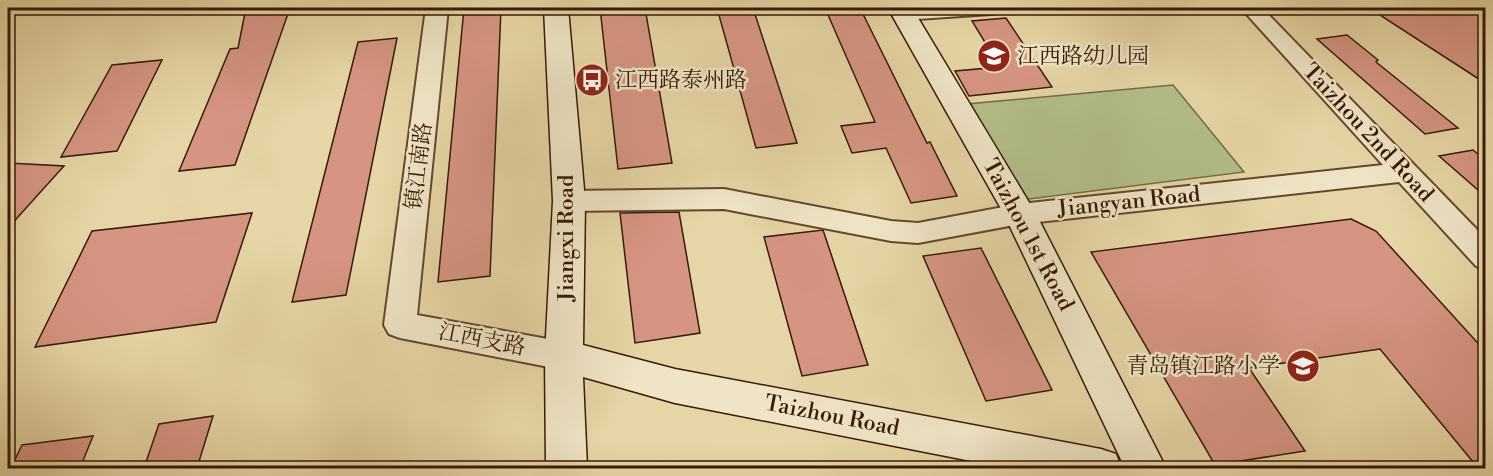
<svg xmlns="http://www.w3.org/2000/svg" width="1493" height="476" viewBox="0 0 1493 476" font-family="'Libre Bodoni','Noto Serif SC',serif">
<style>
.green{fill:#b2be89;stroke:#746c47;stroke-width:1.5}
.building{fill:#d69583;stroke:#361a05;stroke-width:1.5}
.lines{fill:none;stroke-linecap:round;stroke-linejoin:round}
.street-casing{stroke:#62492d;stroke-width:4}
.secondary-casing{stroke:#361a05;stroke-width:3}
.street{fill:#efe4c5;fill-rule:evenodd}
.secondary{fill:#efe4c5;fill-rule:evenodd}
.labels{text-anchor:middle;dominant-baseline:central;stroke-width:5;stroke-linejoin:round;paint-order:stroke}
.poi-label{font-size:22px;fill:#361a05;stroke:#efe4c5;text-anchor:start}
.street-label{font-size:22px;fill:#361a05;stroke:#efe4c5}
</style>
<rect width="100%" height="100%" fill="#e6d5a6"/>
<filter id="stains"><feTurbulence type="fractalNoise" baseFrequency=".00333" numOctaves="4"/><feColorMatrix values="0 0 0 0 .2 0 0 0 0 .09 0 0 0 0 .02 0 0 0 .5 -.17"/></filter>
<radialGradient id="worn" r=".72"><stop offset=".6" stop-color="#630" stop-opacity="0"/><stop offset="1" stop-color="#630" stop-opacity=".3"/></radialGradient>
<polygon class="green" points="1173,85 1244,172 1021,200 967,104"/>
<g class="building">
<polygon points="246,8 290,8 235,165 179,171 230,49 238,48"/>
<polygon points="464,8 501,8 490,276 438,282"/>
<polygon points="600,8 645,8 672,163 618,169"/>
<polygon points="717,8 753,8 797,143 756,148"/>
<polygon points="825,8 860,8 927,143 930,142 957,196 911,203 886,148 852,153 841,126 875,122"/>
<polygon points="1369,8 1485,8 1485,83"/>
<polygon points="1006,18 1052,87 969,96 955,71 1000,67 972,21"/>
<polygon points="1347,35 1378,60 1376,62 1458,128 1425,134 1317,39"/>
<polygon points="397,38 346,295 292,302 358,42"/>
<polygon points="162,60 117,151 61,157 112,65"/>
<polygon points="1473,150 1485,160 1485,196 1439,156"/>
<polygon points="8,163 64,166 8,228"/>
<polygon points="679,212 700,333 635,343 620,213"/>
<polygon points="252,213 216,322 35,347 92,231"/>
<polygon points="1351,219 1376,231 1485,351 1485,468 1478,468 1380,349 1249,368 1305,451 1215,465 1091,252"/>
<polygon points="823,230 868,365 802,376 764,237"/>
<polygon points="981,248 1052,390 986,401 923,256"/>
<polygon points="213,416 197,468 144,468 159,424"/>
<polygon points="93,436 80,468 11,468 22,445"/>
</g>
<g class="lines">
<defs>
<g id="street">
<polygon points="426,8 448,8 417,315 564,342 575,346 580,356 575,366 564,370 400,338 389,334 384,325"/>
<polygon points="904,8 1002,8 999,13 991,14 903,20 895,19 892,14 895,9"/>
<polygon points="1241,8 1262,8 1486,239 1486,269 1476,266 1399,182 1020,224 918,243 891,241 724,209 569,211 559,208 555,201 559,194 569,191 724,189 891,221 918,223 1020,204 1383,165"/>
</g>
<g id="secondary">
<polygon points="544,8 568,8 585,201 583,345 675,369 1101,449 1116,454 1121,468 1007,468 675,403 583,377 587,468 546,468 545,356 553,201"/>
<polygon points="888,8 912,8 1036,214 1166,468 1125,468 1004,214"/>
</g>
</defs>
<use href="#street" class="street-casing"/>
<use href="#secondary" class="secondary-casing"/>
<use href="#street" class="street"/>
<use href="#secondary" class="secondary"/>
</g>
<defs>
<symbol id="school-disc" viewBox="-11 -11 22 22"><circle r="9.5" fill="#8f2418" stroke="#efe4c5"/><path d="M0-5L7-2L0 1L-7-2ZM-4 1L0 2.5L4 1V4Q0 6-4 4Z" fill="#fff"/></symbol>
<symbol id="bus-disc" viewBox="-11 -11 22 22"><circle r="9.5" fill="#8f2418" stroke="#efe4c5"/><path d="M-5-6H5V4H4V6H2V4H-2V6H-4V4H-5ZM-3.5-4V0h7V-4ZM-3.5 1.2v1.5H-2V1.2ZM2 1.2v1.5H3.5V1.2Z" fill="#fff"/></symbol>
</defs>
<g fill-rule="evenodd">
<use href="#school-disc" x="975" y="37" width="38" height="38"/>
<use href="#bus-disc" x="573" y="61" width="38" height="38"/>
<use href="#school-disc" x="1284" y="347" width="38" height="38"/>
</g>
<g class="labels">
<g class="poi-label">
<text x="1017" y="56">江西路幼儿园</text>
<text x="615" y="80">江西路泰州路</text>
<text x="1280" y="366" text-anchor="end">青岛镇江路小学</text>
</g>
<g class="street-label">
<text transform="translate(1368 133) rotate(47)">Taizhou 2nd Road</text>
<text transform="translate(419 166) rotate(-83)">镇江南路</text>
<text transform="translate(1129 202) rotate(-6)">Jiangyan Road</text>
<text transform="translate(1028 235) rotate(62)">Taizhou 1st Road</text>
<text transform="translate(566 238) rotate(-90)">Jiangxi Road</text>
<text transform="translate(482 340) rotate(11)">江西支路</text>
<text transform="translate(832 416) rotate(11)">Taizhou Road</text>
</g>
</g>
<rect width="1493" height="476" fill="none" stroke="#e6d5a6" stroke-width="30"/>
<rect x="9" y="9" width="1475" height="458" fill="none" stroke="#361a05" stroke-width="3"/>
<rect x="15" y="15" width="1463" height="446" fill="none" stroke="#361a05" stroke-width="1.5"/>
<rect width="100%" height="100%" filter="url(#stains)"/>
<rect width="100%" height="100%" fill="url(#worn)"/>
</svg>
